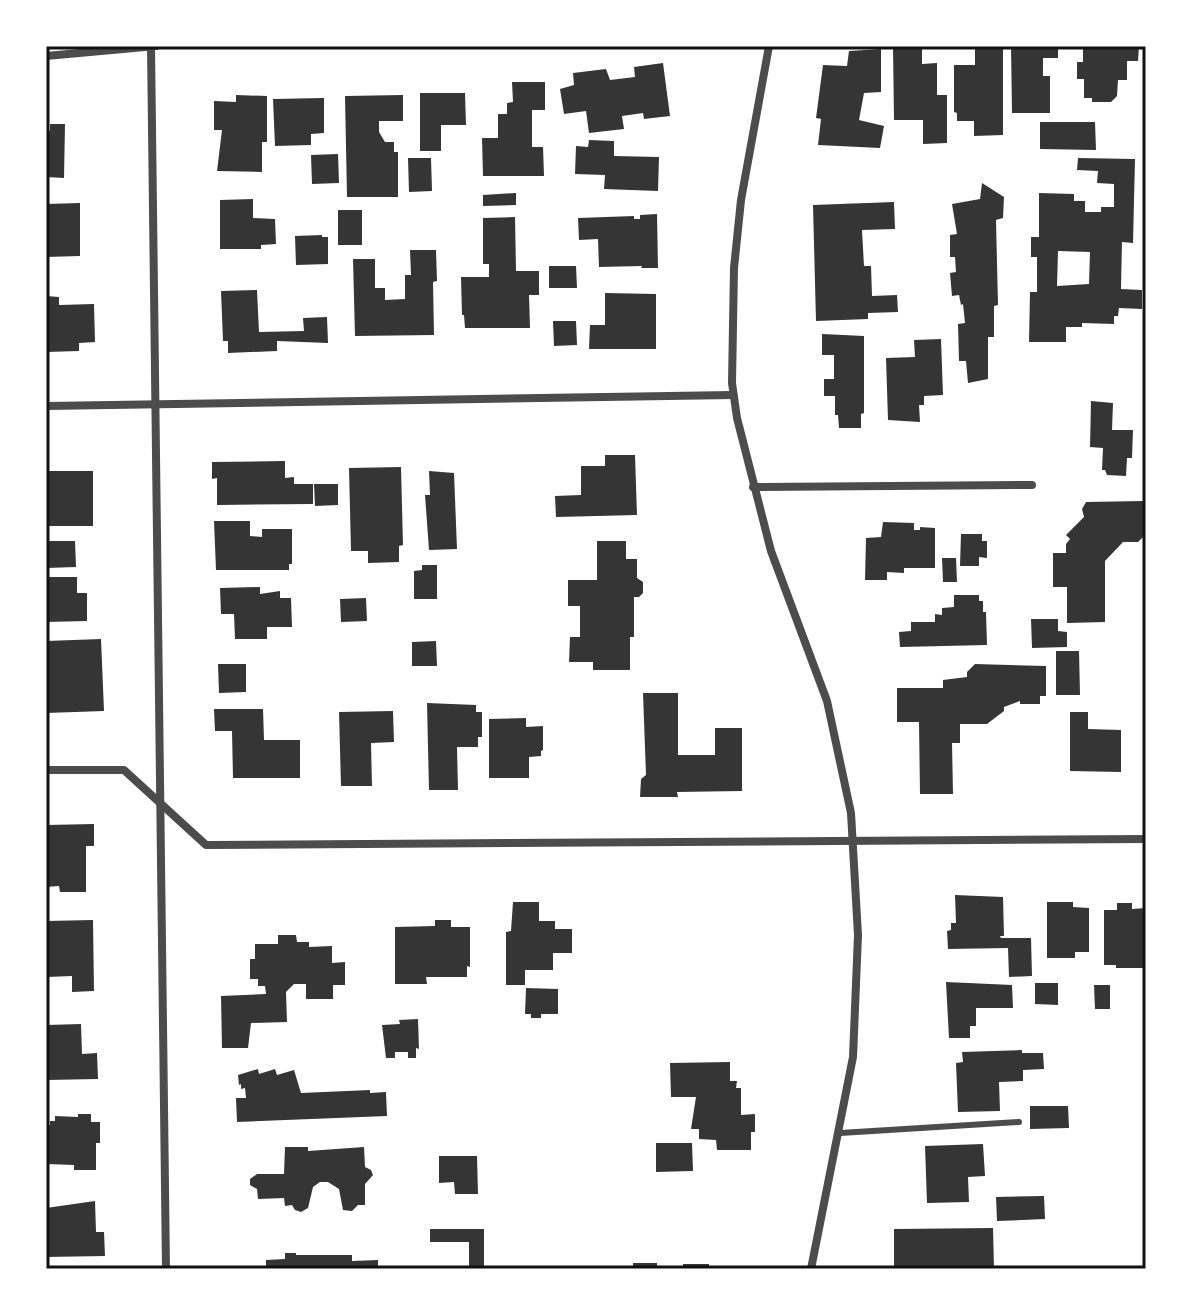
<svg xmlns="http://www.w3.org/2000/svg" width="1192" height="1315" viewBox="0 0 1192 1315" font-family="Cabin,sans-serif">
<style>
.building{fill:#353535;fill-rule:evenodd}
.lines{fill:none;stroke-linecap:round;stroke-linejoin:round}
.service{stroke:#4c4c4c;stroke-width:6}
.minor{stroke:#4c4c4c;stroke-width:8}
.neatline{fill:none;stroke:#111;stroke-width:3}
</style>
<rect width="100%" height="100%" fill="#fff"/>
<g class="building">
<polygon points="893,46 922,46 922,64 937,63 937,95 947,95 947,143 923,144 923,120 894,120"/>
<polygon points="975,46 1003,46 1003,135 974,136 974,121 957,121 957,113 954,112 954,65 975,65"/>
<polygon points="1011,46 1058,46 1058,58 1043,58 1043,76 1050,76 1050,113 1012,113"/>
<polygon points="1083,46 1139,46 1138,61 1127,61 1127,80 1118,80 1117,96 1111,102 1092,102 1092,98 1084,98 1084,79 1077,79 1077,62 1083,62"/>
<polygon points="881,49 881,92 864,93 859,120 884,126 880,148 818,145 821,119 816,118 823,65 847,66 849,51"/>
<polygon points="663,63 670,116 644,119 643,113 622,116 624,129 589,133 586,111 564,114 560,89 574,85 573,73 606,69 610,80 635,77 634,67"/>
<polygon points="512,82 545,82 545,110 532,110 532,147 543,147 544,176 483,176 482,138 498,138 498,114 507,114 507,103 513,102"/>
<polygon points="420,93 465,93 466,125 441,125 441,151 420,151"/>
<polygon points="236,95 267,96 267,142 262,142 262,172 217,171 222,130 214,130 214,101 236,102"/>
<polygon points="403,95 403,121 379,121 379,132 385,142 394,142 394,152 398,152 398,197 347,197 345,96"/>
<polygon points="324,98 324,133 311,134 311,145 275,146 273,99"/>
<polygon points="1040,122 1095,122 1096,150 1040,149"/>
<polygon points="50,124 65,124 64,178 46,177 46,131 50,131"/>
<polygon points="589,140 614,141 614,156 659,157 658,191 604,189 605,175 575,174 576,146 588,147"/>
<polygon points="338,154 339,183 312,184 311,155"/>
<polygon points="408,158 431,158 432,191 409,192"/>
<path d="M 1078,158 L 1135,159 L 1133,243 L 1122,242 L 1121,289 L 1142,290 L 1142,309 L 1119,308 L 1118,316 L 1114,316 L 1114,324 L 1082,323 L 1082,327 L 1066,327 L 1066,342 L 1029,342 L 1030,292 L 1037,292 L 1037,257 L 1031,257 L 1031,237 L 1039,237 L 1039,193 L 1074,194 L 1074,201 L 1085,201 L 1085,212 L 1101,212 L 1101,207 L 1114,207 L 1114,184 L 1097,183 L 1098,171 L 1077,170 ZM 1058,251 L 1090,252 L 1089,284 L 1057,286 Z"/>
<polygon points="982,183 1004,197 1003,218 996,220 998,305 994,306 994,337 988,337 988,379 968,383 966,361 959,361 958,324 965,323 963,304 961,305 959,295 952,296 950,273 956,272 955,257 950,257 950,235 957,234 952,204 980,199"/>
<polygon points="516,193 516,205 483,206 483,195"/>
<polygon points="253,199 253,218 275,219 276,244 261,245 261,249 220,249 220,200"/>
<polygon points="894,202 895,229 862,230 864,266 871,266 872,296 897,295 898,312 868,313 868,319 816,321 813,205"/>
<polygon points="80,203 80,256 46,257 46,204"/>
<rect x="338" y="210" width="24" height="35"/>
<polygon points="657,214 658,268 641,268 642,266 599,267 598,239 579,240 578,218 634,216 634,219 640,219 640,215"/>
<polygon points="515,217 516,271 539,271 539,295 529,295 530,328 465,328 464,315 462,315 461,277 489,277 489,264 483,264 483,218"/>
<polygon points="322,235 322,237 328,237 328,264 296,265 295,236"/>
<polygon points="410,250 436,250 437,281 433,282 434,335 355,336 353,259 375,259 375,288 385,288 385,300 405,299 405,275 411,275"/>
<polygon points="549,266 576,266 577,288 549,288"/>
<polygon points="257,290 259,332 304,331 303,318 327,317 328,343 277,341 277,351 228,353 228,341 223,341 221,291"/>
<polygon points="605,293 656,294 656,349 589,349 590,325 605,325"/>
<polygon points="46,296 59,297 59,305 94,304 95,342 79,343 79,351 46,352"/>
<polygon points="553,321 576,321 577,345 554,346"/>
<polygon points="822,334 864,336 864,413 861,414 861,428 839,428 838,415 835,415 835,396 824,396 824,379 834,379 834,355 822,355"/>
<polygon points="941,339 943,395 924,396 924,405 919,405 920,422 888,420 886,358 915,357 914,340"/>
<polygon points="1091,401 1113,403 1112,430 1133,430 1132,458 1127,458 1126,476 1107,475 1105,470 1102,470 1103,448 1090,447"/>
<polygon points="605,455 635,455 637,515 556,517 555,496 581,495 581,466 605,466"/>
<polygon points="285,461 285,478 294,477 294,484 313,484 313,504 217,505 217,478 212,479 212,462"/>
<polygon points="401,467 403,545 399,546 399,562 368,563 368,551 351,551 349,468"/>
<rect x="46" y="471" width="47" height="55"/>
<polygon points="429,471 454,473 457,549 429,550 425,495 430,495"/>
<polygon points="314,484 338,484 338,505 315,506"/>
<polygon points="1143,501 1144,536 1138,542 1123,542 1105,561 1105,622 1067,623 1067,587 1053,587 1053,553 1066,553 1066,544 1070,539 1066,535 1084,517 1082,509 1086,502"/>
<polygon points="214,521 250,521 250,536 262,537 262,529 292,529 292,564 289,564 289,570 216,570"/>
<polygon points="883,522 914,523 914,530 920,530 920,527 935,528 935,568 904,568 904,573 887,572 887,580 865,580 866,538 881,537"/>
<polygon points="961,534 982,534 982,541 987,541 987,558 979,557 979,566 960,566"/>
<polygon points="46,541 75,541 76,567 46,568"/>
<polygon points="597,541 626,541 626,559 637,559 637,578 643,582 643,593 639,597 634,597 634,637 630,637 630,670 593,670 593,662 569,662 570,637 580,637 580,606 568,606 568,580 597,580"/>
<polygon points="942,558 956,558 957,582 943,582"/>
<polygon points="422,565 437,565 437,599 414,599 414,571 422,570"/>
<polygon points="46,577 77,577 77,593 87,593 87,621 46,622"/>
<polygon points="260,587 260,594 280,591 280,598 291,598 292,627 267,627 267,639 235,639 234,614 221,614 220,588"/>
<polygon points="954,595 979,595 979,601 983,601 983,612 986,612 987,645 900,647 899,632 911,631 911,622 935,622 935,614 942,615 942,608 954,607"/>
<polygon points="366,598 367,621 341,622 340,599"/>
<polygon points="1031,619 1058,619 1058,631 1067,632 1067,647 1032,648"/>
<polygon points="101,639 104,711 46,713 46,641"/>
<polygon points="436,641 437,666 412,666 412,642"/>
<polygon points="1056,651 1079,651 1080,695 1056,695"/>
<polygon points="218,664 246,664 246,692 219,693"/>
<polygon points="975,664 1046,666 1046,696 1040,696 1040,704 1020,704 1020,701 1004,707 1004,711 987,724 960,724 960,743 952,743 953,794 920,794 919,722 897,722 897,688 943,688 943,680 967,677 967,672"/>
<polygon points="643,693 678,693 678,755 715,755 715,728 742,728 742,791 677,792 678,797 640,797 641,779 646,775"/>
<polygon points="427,703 476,705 476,712 482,712 482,737 478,737 478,747 457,747 458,790 429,790"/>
<polygon points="214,709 263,709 264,740 300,740 300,778 233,778 232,731 215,731"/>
<polygon points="393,711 394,742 371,743 372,786 341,786 339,712"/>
<polygon points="1070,712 1088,712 1088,729 1121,730 1121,772 1070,771"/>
<polygon points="526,718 526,727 543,726 543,750 541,751 541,756 529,757 529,778 489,778 489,719"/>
<polygon points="94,824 94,846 86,846 86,892 60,892 59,886 46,887 46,825"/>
<polygon points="955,895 1003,897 1004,936 1000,936 1001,938 1031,938 1032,976 1009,977 1008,948 948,949 947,931 951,930 951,923 956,923"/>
<polygon points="513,902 539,902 539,921 555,921 555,929 572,929 572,953 553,953 553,970 525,970 525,985 506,985 506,932 511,931"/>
<polygon points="1047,902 1073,902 1073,907 1089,908 1089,952 1075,952 1075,958 1047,958"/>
<polygon points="1117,903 1132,903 1132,909 1146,908 1144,968 1116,968 1116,965 1104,965 1104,910 1117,910"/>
<polygon points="93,920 94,991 72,992 72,976 47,977 46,921"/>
<polygon points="435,920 451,920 451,927 470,927 470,967 467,966 467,977 426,977 427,984 395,984 395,927 435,926"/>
<polygon points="278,935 296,935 297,942 309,942 309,947 332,946 332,963 345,962 345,985 333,985 333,999 306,999 306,984 294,984 286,992 287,1022 251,1023 248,1048 222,1048 221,996 266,994 265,986 258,986 258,979 250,979 250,959 255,959 255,944 278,944"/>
<polygon points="946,982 1012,985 1013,1008 976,1008 976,1026 970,1026 970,1038 949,1038"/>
<polygon points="1035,983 1058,983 1058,1005 1035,1004"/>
<polygon points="1094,985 1110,985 1110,1009 1095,1009"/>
<polygon points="526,988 558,989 558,1014 541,1014 541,1018 531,1018 531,1014 525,1014"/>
<polygon points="418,1019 419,1049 416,1048 416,1058 408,1058 408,1052 395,1052 395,1058 386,1058 382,1025 400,1024 399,1020"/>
<polygon points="81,1024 82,1054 97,1053 98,1079 46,1080 46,1025"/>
<polygon points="1022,1050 1022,1053 1043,1053 1044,1069 1023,1070 1023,1081 999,1082 1000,1111 958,1112 956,1063 963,1062 962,1052"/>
<polygon points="730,1062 730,1081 737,1081 736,1088 741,1088 741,1115 755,1114 755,1132 751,1132 751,1150 717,1150 716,1140 699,1139 699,1129 691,1129 696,1097 671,1097 670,1063"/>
<polygon points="258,1069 259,1074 275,1069 277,1075 294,1070 301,1093 370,1090 370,1093 386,1092 387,1116 237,1122 236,1098 246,1098 245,1088 241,1089 241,1084 239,1085 238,1075"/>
<polygon points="1030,1106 1068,1106 1069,1128 1030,1129"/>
<polygon points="78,1114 91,1114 91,1122 100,1122 100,1143 96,1143 96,1170 74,1170 74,1165 46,1164 46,1125 50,1125 50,1121 55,1121 55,1116 78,1117"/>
<polygon points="656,1143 692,1143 693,1171 656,1172"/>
<polygon points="983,1144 985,1176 968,1177 969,1202 927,1203 925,1146"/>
<polygon points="285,1147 308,1147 308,1151 364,1147 365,1167 371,1170 373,1175 365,1184 365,1205 358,1205 352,1211 343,1210 339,1189 328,1182 320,1182 313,1187 308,1208 301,1212 295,1210 292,1205 285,1206 284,1198 258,1199 257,1189 250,1185 250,1179 257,1174 284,1174"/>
<polygon points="439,1156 477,1156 478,1194 455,1194 454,1182 439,1183"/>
<polygon points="1044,1196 1045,1219 997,1221 996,1197"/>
<polygon points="95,1201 96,1232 104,1232 105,1256 46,1257 46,1208"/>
<polygon points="993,1228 994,1269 894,1269 894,1229"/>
<polygon points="430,1229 484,1229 484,1269 469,1269 469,1242 430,1242"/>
<polygon points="285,1253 296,1253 296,1255 352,1255 352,1261 378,1260 378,1269 266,1269 266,1260 285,1259"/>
<rect x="633" y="1263" width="24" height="6"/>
<rect x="683" y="1264" width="26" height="5"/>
</g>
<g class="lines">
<polyline class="service" points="840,1133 1019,1122"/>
<g class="minor">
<polyline points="151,46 166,1269"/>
<polyline points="769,46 741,200 734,268 732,383 737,418 771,551 827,701 851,813 858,935 853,1057 811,1269"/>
<polyline points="46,56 156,46"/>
<polyline points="46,406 733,395"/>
<polyline points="753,487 1032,485"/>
<polyline points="46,770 124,770 206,845 1146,839"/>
</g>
</g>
<rect width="1192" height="1315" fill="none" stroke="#ffffff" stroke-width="96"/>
<rect x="48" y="48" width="1096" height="1219" class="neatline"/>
</svg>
